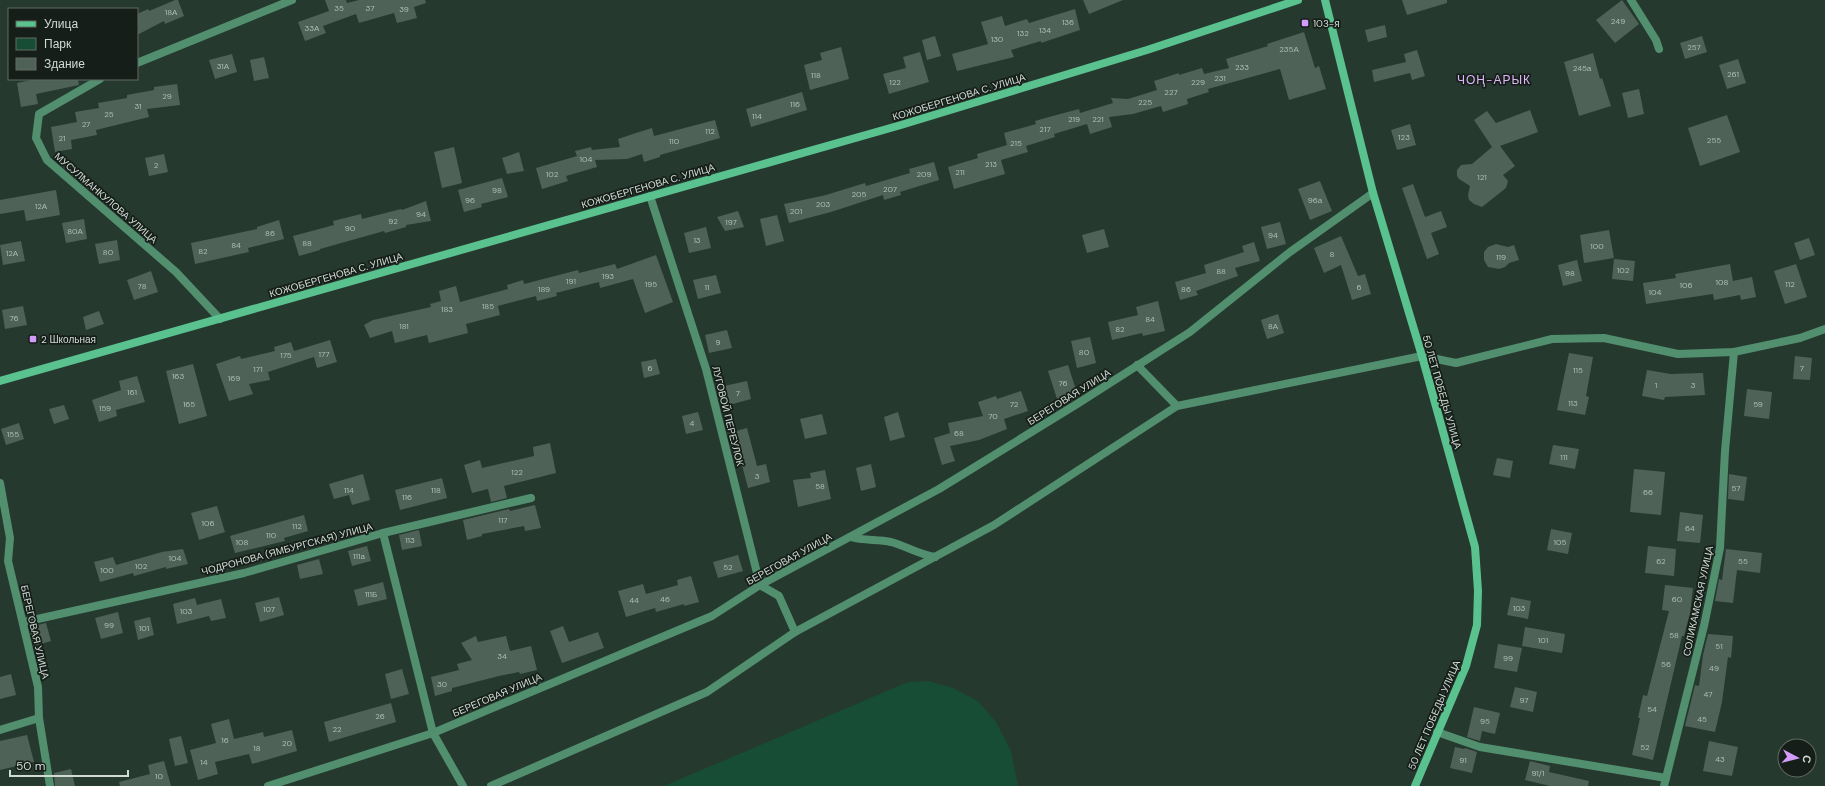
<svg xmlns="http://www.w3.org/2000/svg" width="1825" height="786" viewBox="0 0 1825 786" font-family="'DM Sans',sans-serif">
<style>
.green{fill:#174d34}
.building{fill:#4e6257}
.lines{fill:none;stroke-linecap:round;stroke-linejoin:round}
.street{stroke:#518f6f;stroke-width:8}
.secondary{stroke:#5ac28f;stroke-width:8}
.poi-dot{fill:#d39cfc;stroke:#161e19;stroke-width:1.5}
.labels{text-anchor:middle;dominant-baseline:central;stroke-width:3.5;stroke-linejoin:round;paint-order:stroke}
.number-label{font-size:8px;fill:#b0bdb5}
.poi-label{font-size:10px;fill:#d0dbd4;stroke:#161e19;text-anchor:start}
.street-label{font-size:10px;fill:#d0dbd4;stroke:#161e19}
.quarter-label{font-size:12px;letter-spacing:1px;fill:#ddb7fa;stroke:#161e19}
</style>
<rect width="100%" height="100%" fill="#26392f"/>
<polygon class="green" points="928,681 953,688 978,701 996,722 1011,751 1018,786 664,786 908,682"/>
<g class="building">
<polygon points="175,0 178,0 184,16 165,24 164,21 137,35 137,14 148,9 149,11"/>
<polygon points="325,0 346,0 347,3 359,0 425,0 426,3 414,7 417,18 397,23 394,13 359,23 356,14 323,26 326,33 305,41 298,22 329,11"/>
<polygon points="1083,0 1123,0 1089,14"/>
<polygon points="1402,0 1447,0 1447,3 1407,15"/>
<polygon points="1622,0 1639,24 1615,43 1596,20"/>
<polygon points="1075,9 1080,30 1041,43 1041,41 1011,50 1014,57 957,71 952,54 988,44 981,22 1002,16 1005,26 1027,19 1029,23"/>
<polygon points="1385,25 1387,37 1368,42 1365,30"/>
<polygon points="1304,32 1315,68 1319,66 1326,89 1289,100 1280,69 1208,89 1209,92 1187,99 1188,104 1163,112 1161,106 1133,114 1109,117 1112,127 1090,134 1087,124 1054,134 1055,137 1026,146 1028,152 1001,160 1005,174 954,189 948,167 978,158 977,154 1007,145 1004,133 1036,124 1035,121 1049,117 1079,109 1080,113 1113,103 1111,98 1128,99 1157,90 1154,81 1179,73 1179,75 1202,68 1204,74 1229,68 1226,59 1268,46 1267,44"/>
<polygon points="935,36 941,56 927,60 922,40"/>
<polygon points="1702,36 1707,52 1685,59 1680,43"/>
<polygon points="841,47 849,79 810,90 804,65 822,60 820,53"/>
<polygon points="1417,50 1425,76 1412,80 1410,73 1374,82 1372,70 1406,62 1404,54"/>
<polygon points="920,52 929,82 889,94 883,74 906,68 903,57"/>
<polygon points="1593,53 1600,79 1602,78 1611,106 1579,116 1564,62"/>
<polygon points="232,54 237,72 215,79 209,60"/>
<polygon points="264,57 269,78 254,81 250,60"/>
<polygon points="1738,59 1746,83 1727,89 1719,65"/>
<polygon points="36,79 78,79 79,85 36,94 38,104 21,107 17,83"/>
<polygon points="177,84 180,105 147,109 149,117 96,130 97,135 71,140 72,149 55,152 51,127 77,122 75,112 99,108 98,103 127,98 127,95 154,90 154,87"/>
<polygon points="1639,89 1644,114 1628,118 1622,93"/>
<polygon points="802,92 807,110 751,127 746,109"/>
<polygon points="1530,110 1538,132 1500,146 1515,166 1503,175 1508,181 1506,188 1482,207 1474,204 1469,200 1468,195 1470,186 1459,179 1457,176 1457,170 1461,165 1472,164 1492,147 1474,120 1487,111 1496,123"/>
<polygon points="1727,115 1740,152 1700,166 1688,128"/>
<polygon points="715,120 720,138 660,155 660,157 644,162 642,154 627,159 595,160 597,167 566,176 568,181 542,189 536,168 577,156 575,151 591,147 592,150 620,147 618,139 636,133 652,128 654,136"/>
<polygon points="1410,124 1416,145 1397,150 1391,130"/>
<polygon points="454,147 462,183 442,188 434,152"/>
<polygon points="519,152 524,171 507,174 502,158"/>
<polygon points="164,154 168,172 149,176 145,158"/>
<polygon points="934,162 939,180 900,192 901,195 884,200 883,195 831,212 789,223 784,204 826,195 865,183 866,186 910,173 909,169"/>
<polygon points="502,178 508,197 481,204 482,207 464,212 458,190"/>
<polygon points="1320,181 1332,211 1310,220 1298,189"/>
<polygon points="1413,184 1425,217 1441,211 1447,227 1431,233 1439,254 1427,259 1402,188"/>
<polygon points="56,190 60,215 26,221 24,210 0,214 0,200"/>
<polygon points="426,201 431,221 406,225 406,227 385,233 384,231 320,249 320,250 299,256 293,236 334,225 333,221 361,214 362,219 401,209 402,210"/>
<polygon points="738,211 744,227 725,231 717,217"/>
<polygon points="777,215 784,241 766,246 760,219"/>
<polygon points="84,219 87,239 66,243 62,223"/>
<polygon points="279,220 284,239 248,248 249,252 195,264 191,243 257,229 257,227"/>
<polygon points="1280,222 1286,244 1267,249 1261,227"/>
<polygon points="706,227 711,248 689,253 684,233"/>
<polygon points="1104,229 1109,247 1087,253 1082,235"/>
<polygon points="1609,230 1614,258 1584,263 1580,235"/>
<polygon points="1341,236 1358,276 1365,274 1371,294 1352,300 1341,265 1324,273 1314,248"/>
<polygon points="1809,238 1815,255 1800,260 1794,243"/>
<polygon points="117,240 120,260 99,264 95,244"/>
<polygon points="21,241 25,261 3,265 0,245"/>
<polygon points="1254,242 1260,261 1235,268 1238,276 1196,291 1198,295 1180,300 1175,282 1206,273 1204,265 1244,252 1242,246"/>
<polygon points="1496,244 1508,247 1514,245 1519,260 1509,263 1505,267 1499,269 1488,267 1484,260 1484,252 1488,247"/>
<polygon points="656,255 673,302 645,313 633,279 600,288 599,282 556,293 557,296 537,301 536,296 498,306 500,315 466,324 468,333 429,343 427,335 395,343 392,331 370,338 364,325 373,320 431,307 430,304 441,301 439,291 456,286 460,302 508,289 507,285 523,280 524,284 578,270 579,273 615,264 617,269"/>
<polygon points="1614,259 1635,261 1633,281 1612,279"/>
<polygon points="1577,260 1582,281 1563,286 1558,265"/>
<polygon points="1730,264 1733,281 1752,277 1756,297 1741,300 1740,295 1714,300 1713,294 1646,304 1643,283 1676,278 1675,274"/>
<polygon points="1796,264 1807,297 1785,304 1774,271"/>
<polygon points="151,271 158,292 134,300 127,280"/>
<polygon points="716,275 721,293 698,299 693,280"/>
<polygon points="1158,301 1165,331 1143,336 1142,333 1112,340 1108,322 1138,315 1136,307"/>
<polygon points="23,306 27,325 5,329 2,310"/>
<polygon points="99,311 104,324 86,330 83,317"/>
<polygon points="1278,314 1284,333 1267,339 1261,320"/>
<polygon points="727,330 732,348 709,353 705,335"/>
<polygon points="1090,337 1096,363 1077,368 1071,341"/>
<polygon points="330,340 337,362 317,368 314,357 268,372 270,380 249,384 253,394 229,401 216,364 240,356 241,359 275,351 274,347 291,342 294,351"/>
<polygon points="1569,353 1593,357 1586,396 1589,397 1585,415 1557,410"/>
<polygon points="1795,356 1812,358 1810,380 1793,379"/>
<polygon points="656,359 660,374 644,378 641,362"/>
<polygon points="193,364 207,416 179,424 166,371"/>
<polygon points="1068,365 1078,396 1058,402 1048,371"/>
<polygon points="1647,370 1671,374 1703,373 1705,395 1665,397 1664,400 1642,396"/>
<polygon points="137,376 145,402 116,410 117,416 99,422 92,400 121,390 119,381"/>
<polygon points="747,381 751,399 729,405 724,386"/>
<polygon points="1747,389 1772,392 1769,419 1744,416"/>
<polygon points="1021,391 1028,411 1004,419 1007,429 979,440 950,446 955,461 942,465 934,438 950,433 948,423 983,416 978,402 996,396 997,399"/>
<polygon points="64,405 69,419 54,424 49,409"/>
<polygon points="698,412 703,430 686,434 682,416"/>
<polygon points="898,412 905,437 890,441 884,417"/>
<polygon points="822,414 827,434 805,439 800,419"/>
<polygon points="19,423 24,439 6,445 1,429"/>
<polygon points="747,428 757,466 766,464 770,482 748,488 738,450 733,451 729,433"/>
<polygon points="550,443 556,473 504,486 507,498 491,502 488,489 472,493 464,465 480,460 482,468 534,456 533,447"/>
<polygon points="1553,445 1579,449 1575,469 1549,464"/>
<polygon points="1497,458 1513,461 1510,478 1493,475"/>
<polygon points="871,464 876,487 861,491 856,468"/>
<polygon points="1634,469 1665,472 1661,515 1630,512"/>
<polygon points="825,470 831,499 798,507 793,480 811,478 810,473"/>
<polygon points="363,474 370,500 352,505 349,495 334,499 329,484"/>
<polygon points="1729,474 1747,477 1744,501 1728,499"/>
<polygon points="442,478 447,498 400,510 395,490"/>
<polygon points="535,505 541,528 525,531 524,526 482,534 482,536 467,540 463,520 509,509 510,511"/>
<polygon points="217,506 225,532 199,540 191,513"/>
<polygon points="1680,512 1703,515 1700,543 1677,541"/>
<polygon points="304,515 308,531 284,538 285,541 235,553 230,536"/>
<polygon points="1551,529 1572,533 1568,554 1547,550"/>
<polygon points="419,530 422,546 402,550 399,535"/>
<polygon points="367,546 371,561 352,566 348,551"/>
<polygon points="1648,546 1676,549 1674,576 1645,573"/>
<polygon points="183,549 188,564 166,569 166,567 134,576 133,573 100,582 94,562 113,557 116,565 162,552"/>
<polygon points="1726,549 1762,553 1760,573 1737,570 1733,603 1715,601 1719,579 1722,580"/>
<polygon points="738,555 743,571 718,578 713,562"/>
<polygon points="319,559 323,574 300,579 297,565"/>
<polygon points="691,576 699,602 684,606 684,604 656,612 655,608 626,617 618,591 643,584 646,594 678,585 677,580"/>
<polygon points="383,582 387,599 358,606 354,590"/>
<polygon points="1665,585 1693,588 1690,613 1684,636 1682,636 1653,760 1632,755 1640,718 1638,718 1643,695 1647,696 1669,611 1662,610"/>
<polygon points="279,597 284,615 260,622 255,603"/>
<polygon points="1511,597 1531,601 1528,619 1507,615"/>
<polygon points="195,598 197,605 221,599 226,618 211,621 209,616 177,624 173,604"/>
<polygon points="118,612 123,633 101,639 95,618"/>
<polygon points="150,617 154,635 138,640 134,621"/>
<polygon points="46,623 51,641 34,646 29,627"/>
<polygon points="563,626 569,642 598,632 604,648 562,663 550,631"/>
<polygon points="1525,627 1565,634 1562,653 1522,646"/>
<polygon points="1708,634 1733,636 1731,658 1728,657 1722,702 1715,732 1685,726 1695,685 1699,686 1703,655"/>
<polygon points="476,636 478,642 506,636 510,651 531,646 537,670 520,674 519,672 499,676 452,688 452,691 435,696 431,677 459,670 457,664 472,660 461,643"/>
<polygon points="1498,644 1522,648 1517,672 1494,668"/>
<polygon points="402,669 409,694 391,699 385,674"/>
<polygon points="11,674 16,695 0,699 0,677"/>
<polygon points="1515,687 1537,692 1533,712 1510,707"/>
<polygon points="391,703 396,722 329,742 324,722"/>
<polygon points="1474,707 1500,713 1495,734 1482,731 1480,741 1467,737"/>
<polygon points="229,719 234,739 263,732 264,737 292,730 297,751 252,764 249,754 215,762 218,774 198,780 190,750 216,743 211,724"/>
<polygon points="27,735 34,762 0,770 0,741"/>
<polygon points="181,736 188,763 175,766 169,739"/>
<polygon points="1709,741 1738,747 1732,776 1703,771"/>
<polygon points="1455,747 1464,749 1465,748 1477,752 1472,773 1450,768"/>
<polygon points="164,761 171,786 120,786 119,782 150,774 148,765"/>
<polygon points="1530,761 1550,766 1549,772 1589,781 1588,786 1550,786 1525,780"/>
<polygon points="71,769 75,786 55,786 54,773"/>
</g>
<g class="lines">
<g class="street">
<polyline points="1631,0 1656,40 1659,49"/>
<polyline points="137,63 292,0"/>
<polyline points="100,79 39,114 36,138 47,160 176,272 220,319"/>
<polyline points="650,196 706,369 760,585 779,596 795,632"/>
<polyline points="1137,365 1177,406 1422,356 1456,363 1552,339 1604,338 1678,354 1734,352 1800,338 1825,329"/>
<polyline points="0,483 10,538 8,561 38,687 39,718 50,786"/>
<polyline points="383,533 433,733 463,786"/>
<path d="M 850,537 C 864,541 878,539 891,542 C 906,546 918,554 935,557"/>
<polyline points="24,622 244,573 383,533 531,498"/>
<polyline points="0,730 39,718"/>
<polyline points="1437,732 1480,747 1666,778"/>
<polyline points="268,786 433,733 712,616 760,585 939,489 1077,404 1190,332 1290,252 1373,193"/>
<polyline points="491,786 707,692 795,632 994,525 1177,406"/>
<polyline points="1664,786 1704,626 1720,548 1725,451 1734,352"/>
</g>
<g class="secondary">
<polyline points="1325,0 1373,193 1422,356 1475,547 1478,591 1477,625 1466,666 1415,786"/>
<polyline points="0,381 901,125 1147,50 1298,0"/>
</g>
</g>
<g class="poi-dot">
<rect x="1301" y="19" width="8" height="8" rx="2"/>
<rect x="29" y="335" width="8" height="8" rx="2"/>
</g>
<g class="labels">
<g class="number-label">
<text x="339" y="8">35</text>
<text x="370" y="8">37</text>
<text x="404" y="9">39</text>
<text x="171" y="12">18А</text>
<text x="1618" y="21">249</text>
<text x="1068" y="22">136</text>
<text x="312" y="28">33А</text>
<text x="1045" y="30">134</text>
<text x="1023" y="33">132</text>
<text x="997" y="39">130</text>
<text x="1694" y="47">257</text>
<text x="1289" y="49">235А</text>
<text x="223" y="66">31А</text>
<text x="1242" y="67">233</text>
<text x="1582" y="68">245а</text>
<text x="1733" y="74">261</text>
<text x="816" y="75">118</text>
<text x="1220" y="78">231</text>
<text x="895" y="82">122</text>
<text x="1198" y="82">229</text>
<text x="1171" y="92">227</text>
<text x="167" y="96">29</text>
<text x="1145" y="102">225</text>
<text x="795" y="104">116</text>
<text x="138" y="106">31</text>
<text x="109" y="114">25</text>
<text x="757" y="116">114</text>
<text x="1074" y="119">219</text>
<text x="1098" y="119">221</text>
<text x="86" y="124">27</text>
<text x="1045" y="129">217</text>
<text x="710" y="131">112</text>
<text x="1404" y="137">123</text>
<text x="62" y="138">21</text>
<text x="1714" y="140">255</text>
<text x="674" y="141">110</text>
<text x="1016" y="143">215</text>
<text x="586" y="159">104</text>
<text x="991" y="164">213</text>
<text x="156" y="165">2</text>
<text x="960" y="172">211</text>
<text x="552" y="174">102</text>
<text x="924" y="174">209</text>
<text x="1482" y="177">121</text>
<text x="890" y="189">207</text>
<text x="497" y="190">98</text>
<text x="859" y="194">205</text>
<text x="470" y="200">96</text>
<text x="1315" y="200">96а</text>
<text x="823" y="204">203</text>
<text x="41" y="206">12А</text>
<text x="796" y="211">201</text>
<text x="421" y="214">94</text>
<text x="393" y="221">92</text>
<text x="731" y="222">197</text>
<text x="350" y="228">90</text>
<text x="75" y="231">80А</text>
<text x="270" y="233">86</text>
<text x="1273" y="235">94</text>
<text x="697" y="240">13</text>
<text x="307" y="243">88</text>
<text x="236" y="245">84</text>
<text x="1597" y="246">100</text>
<text x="203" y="251">82</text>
<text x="108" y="252">80</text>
<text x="12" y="253">12А</text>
<text x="1332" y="254">8</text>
<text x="1501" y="257">119</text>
<text x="1623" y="270">102</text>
<text x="1221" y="271">88</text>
<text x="1570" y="273">98</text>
<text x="608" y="276">193</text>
<text x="571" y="281">191</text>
<text x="1722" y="282">108</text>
<text x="651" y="284">195</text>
<text x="1790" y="284">112</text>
<text x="1686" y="285">106</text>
<text x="142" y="286">78</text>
<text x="707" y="287">11</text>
<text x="1359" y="287">6</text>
<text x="544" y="289">189</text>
<text x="1186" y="289">86</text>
<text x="1655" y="292">104</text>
<text x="488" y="306">185</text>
<text x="447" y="309">183</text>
<text x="14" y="318">76</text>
<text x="1150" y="319">84</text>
<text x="404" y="326">181</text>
<text x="1273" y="326">8А</text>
<text x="1120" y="329">82</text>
<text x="718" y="342">9</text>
<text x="1084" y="352">80</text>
<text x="324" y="354">177</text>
<text x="286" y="355">175</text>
<text x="650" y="368">6</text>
<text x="1802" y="368">7</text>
<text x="258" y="369">171</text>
<text x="1578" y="370">115</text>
<text x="178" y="376">163</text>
<text x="234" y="378">169</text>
<text x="1063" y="383">76</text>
<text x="1656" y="385">1</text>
<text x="1693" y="385">3</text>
<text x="132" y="392">161</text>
<text x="738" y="393">7</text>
<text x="1573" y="403">113</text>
<text x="189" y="404">165</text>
<text x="1014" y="404">72</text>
<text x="1758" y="404">59</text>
<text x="105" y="408">159</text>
<text x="993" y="416">70</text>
<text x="692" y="423">4</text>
<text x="959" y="433">68</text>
<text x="13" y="434">155</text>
<text x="1564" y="457">111</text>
<text x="517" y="472">122</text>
<text x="757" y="476">3</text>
<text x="820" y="486">58</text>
<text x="1736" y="488">57</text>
<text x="349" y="490">114</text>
<text x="436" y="490">118</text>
<text x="1648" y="492">66</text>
<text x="407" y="497">116</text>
<text x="503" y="520">117</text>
<text x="208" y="523">106</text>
<text x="297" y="526">112</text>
<text x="1690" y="528">64</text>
<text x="271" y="535">110</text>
<text x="410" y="540">113</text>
<text x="242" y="542">108</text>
<text x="1560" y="542">105</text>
<text x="359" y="556">111а</text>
<text x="175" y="558">104</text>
<text x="1661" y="561">62</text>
<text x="1743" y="561">55</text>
<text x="141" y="566">102</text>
<text x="728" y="567">52</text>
<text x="107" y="570">100</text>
<text x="371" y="594">111Б</text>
<text x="665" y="599">46</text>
<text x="1677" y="599">60</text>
<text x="634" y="600">44</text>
<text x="1519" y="608">103</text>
<text x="269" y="609">107</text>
<text x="186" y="611">103</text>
<text x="109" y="625">99</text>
<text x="144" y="628">101</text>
<text x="1674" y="635">58</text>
<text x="1543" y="640">101</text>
<text x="1719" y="646">51</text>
<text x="502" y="656">34</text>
<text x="1508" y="658">99</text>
<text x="1666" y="664">56</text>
<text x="1714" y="668">49</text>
<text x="442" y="684">30</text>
<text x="1708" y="694">47</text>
<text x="1524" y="700">97</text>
<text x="1652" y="709">54</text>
<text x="380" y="716">26</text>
<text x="1702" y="719">45</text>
<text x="1485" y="721">95</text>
<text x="337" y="729">22</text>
<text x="225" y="740">16</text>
<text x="287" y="743">20</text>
<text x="1645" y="747">52</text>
<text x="257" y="748">18</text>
<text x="1720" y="759">43</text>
<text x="1463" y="760">91</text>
<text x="204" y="762">14</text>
<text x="1538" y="773">91/1</text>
<text x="159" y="776">10</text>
</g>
<g class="poi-label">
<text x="1313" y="23">103-я</text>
<text x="41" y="339">2 Школьная</text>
</g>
<g class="street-label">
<text transform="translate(959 97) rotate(-17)">КОЖОБЕРГЕНОВА С. УЛИЦА</text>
<text transform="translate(648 186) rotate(-16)">КОЖОБЕРГЕНОВА С. УЛИЦА</text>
<text transform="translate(106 198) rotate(41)">МУСУЛМАНКУЛОВА УЛИЦА</text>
<text transform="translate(336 275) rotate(-16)">КОЖОБЕРГЕНОВА С. УЛИЦА</text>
<text transform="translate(1442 392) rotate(74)">50 ЛЕТ ПОБЕДЫ УЛИЦА</text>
<text transform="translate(1069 397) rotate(-32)">БЕРЕГОВАЯ УЛИЦА</text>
<text transform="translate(728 416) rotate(76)">ЛУГОВОЙ ПЕРЕУЛОК</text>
<text transform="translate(287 549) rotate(-15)">ЧОДРОНОВА (ЯМБУРГСКАЯ) УЛИЦА</text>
<text transform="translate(789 559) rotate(-29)">БЕРЕГОВАЯ УЛИЦА</text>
<text transform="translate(1698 601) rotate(-78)">СОЛИКАМСКАЯ УЛИЦА</text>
<text transform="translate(35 632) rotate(77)">БЕРЕГОВАЯ УЛИЦА</text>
<text transform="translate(497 695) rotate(-23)">БЕРЕГОВАЯ УЛИЦА</text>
<text transform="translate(1434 715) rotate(-67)">50 ЛЕТ ПОБЕДЫ УЛИЦА</text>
</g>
<g class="quarter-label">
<text x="1494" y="80">ЧОҢ-АРЫК</text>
</g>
</g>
<rect x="8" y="8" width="130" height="72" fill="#161e19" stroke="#606a64"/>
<rect x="16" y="21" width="20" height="6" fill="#5ac28f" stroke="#606a64"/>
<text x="44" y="28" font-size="12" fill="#d0dbd4">Улица</text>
<rect x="16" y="38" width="20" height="12" fill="#174d34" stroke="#606a64"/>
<text x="44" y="48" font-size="12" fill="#d0dbd4">Парк</text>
<rect x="16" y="58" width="20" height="12" fill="#4e6257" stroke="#606a64"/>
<text x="44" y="68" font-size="12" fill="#d0dbd4">Здание</text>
<g transform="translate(1797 758) rotate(97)"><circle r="19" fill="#161e19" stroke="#606a64"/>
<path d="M0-3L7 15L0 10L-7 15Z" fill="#d39cfc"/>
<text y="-6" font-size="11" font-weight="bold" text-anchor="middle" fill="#d0dbd4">С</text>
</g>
<path d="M10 770v6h118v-6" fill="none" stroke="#d0dbd4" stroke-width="2"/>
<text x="16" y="770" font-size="12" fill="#d0dbd4" stroke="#161e19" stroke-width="3" paint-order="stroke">50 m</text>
</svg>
